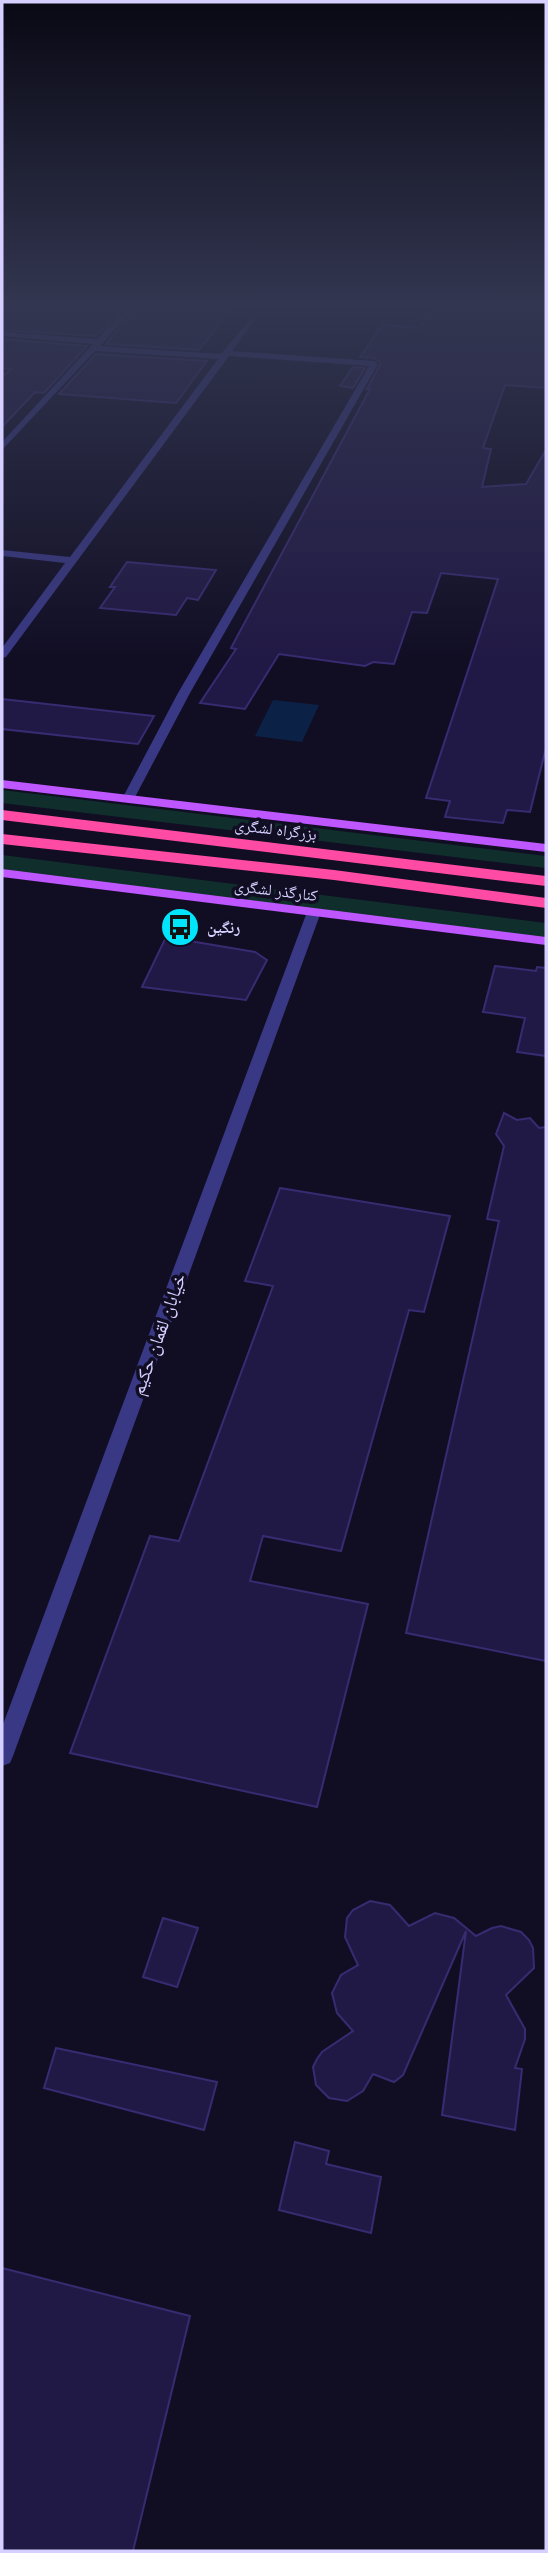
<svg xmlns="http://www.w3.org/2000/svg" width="548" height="2553" viewBox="0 0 548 2553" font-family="'PT Sans','Noto Naskh Arabic',sans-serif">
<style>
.green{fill:#102e2c}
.water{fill:#0b2146}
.building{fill:#211945;stroke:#382b71;stroke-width:2}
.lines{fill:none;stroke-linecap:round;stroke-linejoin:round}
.minor{fill:#393884;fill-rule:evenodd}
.major{fill:#be57ff;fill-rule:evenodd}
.highway{fill:#ff4ba4;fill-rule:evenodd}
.labels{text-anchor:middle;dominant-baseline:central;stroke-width:7;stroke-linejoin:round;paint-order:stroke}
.far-street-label{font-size:16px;fill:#d5d0ff;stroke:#110e24}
.far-poi-label{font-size:16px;font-weight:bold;fill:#d5d0ff;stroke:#110e24;text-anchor:start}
.street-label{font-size:19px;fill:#d5d0ff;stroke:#110e24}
</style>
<rect width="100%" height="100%" fill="#110e24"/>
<g class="green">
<polygon points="2,790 546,856 546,868 2,803"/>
<polygon points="2,855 546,923 546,938 2,870"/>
</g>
<polygon class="water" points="273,700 319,705 302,742 255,736"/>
<g class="building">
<polygon points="23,304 127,304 96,336 2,330 2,323"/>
<polygon points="141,304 235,304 199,350 106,344"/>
<polygon points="442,304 546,304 546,388 505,385 483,448 491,449 482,487 526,484 546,450 546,748 530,812 507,810 503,823 445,817 450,801 426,798 498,579 441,573 427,613 412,612 394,664 373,662 365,666 279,654 245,709 200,703 236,649 231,648 370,389 367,389 381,363 374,358 360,357 382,325 420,328 428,313 437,313"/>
<polygon points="2,339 87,346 44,393 35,392 2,427 2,377 11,369 2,368"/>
<polygon points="96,354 207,361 176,403 59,394"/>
<polygon points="353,367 365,368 353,388 340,386"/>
<polygon points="127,562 216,570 198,600 187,598 176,615 100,608 115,587 110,587"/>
<polygon points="2,699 154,716 138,744 2,729"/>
<polygon points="166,937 255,952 267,960 246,1000 142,987"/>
<polygon points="495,966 536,971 537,967 546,968 546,1056 517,1052 525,1018 483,1012"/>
<polygon points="504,1113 517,1120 530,1118 539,1128 546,1127 546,1661 406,1633 499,1221 487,1219 504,1146 496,1134"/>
<polygon points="280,1188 450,1216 424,1312 409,1310 341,1551 263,1536 250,1581 368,1604 317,1807 70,1753 150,1536 179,1541 273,1286 245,1281"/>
<polygon points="370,1901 390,1905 409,1926 435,1913 454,1918 476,1936 492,1928 501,1926 521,1932 529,1940 533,1948 534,1968 506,1995 525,2029 525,2039 515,2068 522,2069 515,2130 442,2115 466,1931 403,2075 394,2082 373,2074 363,2091 347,2101 329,2098 316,2085 313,2067 317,2059 322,2052 353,2031 337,2013 332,1993 341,1975 358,1965 345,1937 347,1918 353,1910"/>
<polygon points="163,1918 198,1928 177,1987 143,1977"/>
<polygon points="56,2048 217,2082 204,2130 44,2088"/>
<polygon points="295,2142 329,2151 326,2164 381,2177 371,2233 279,2210"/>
<polygon points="2,2268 190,2316 133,2551 2,2551"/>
</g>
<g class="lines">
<g class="minor">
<polygon points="130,304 138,304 100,346 221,354 251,318 255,320 232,351 374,361 378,364 190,693 134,799 128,803 122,799 178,693 369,366 229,356 6,657 2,658 2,648 65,563 2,556 2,550 70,557 218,359 95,351 2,450 2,442 93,344 2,336 2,332 97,339"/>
<polygon points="314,908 321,912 13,1756 10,1763 2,1766 2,1727 307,912"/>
</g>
<g class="major">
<polygon points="2,780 546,844 546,852 2,788"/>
<polygon points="2,869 546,937 546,945 2,877"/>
</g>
<g class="highway">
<polygon points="2,810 546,876 546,886 2,820"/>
<polygon points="2,834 334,870 546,898 546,908 334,880 2,844"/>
</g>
</g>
<linearGradient id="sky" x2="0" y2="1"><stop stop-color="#090814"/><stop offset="0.46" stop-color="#323650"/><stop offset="1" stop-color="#323650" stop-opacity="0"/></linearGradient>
<rect width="548" height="661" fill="url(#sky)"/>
<defs>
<symbol id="bus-disc" viewBox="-11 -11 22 22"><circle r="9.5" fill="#00e5fb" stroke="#110e24"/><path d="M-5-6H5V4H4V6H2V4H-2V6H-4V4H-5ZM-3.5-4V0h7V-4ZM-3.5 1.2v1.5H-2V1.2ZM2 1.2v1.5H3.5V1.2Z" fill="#111"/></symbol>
</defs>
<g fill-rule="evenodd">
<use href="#bus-disc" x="158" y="905" width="44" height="44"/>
</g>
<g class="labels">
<g class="far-street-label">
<text transform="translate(276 829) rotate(7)">بزرگراه لشگری</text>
<text transform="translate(276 890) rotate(7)">کنارگذر لشگری</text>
</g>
<g class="far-poi-label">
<text x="207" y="927">رنگین</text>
</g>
<g class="street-label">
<text transform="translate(158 1334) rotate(-70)">خیابان لقمان حکیم</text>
</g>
</g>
<rect width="548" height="2553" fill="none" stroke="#d5d0ff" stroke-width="7"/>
</svg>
